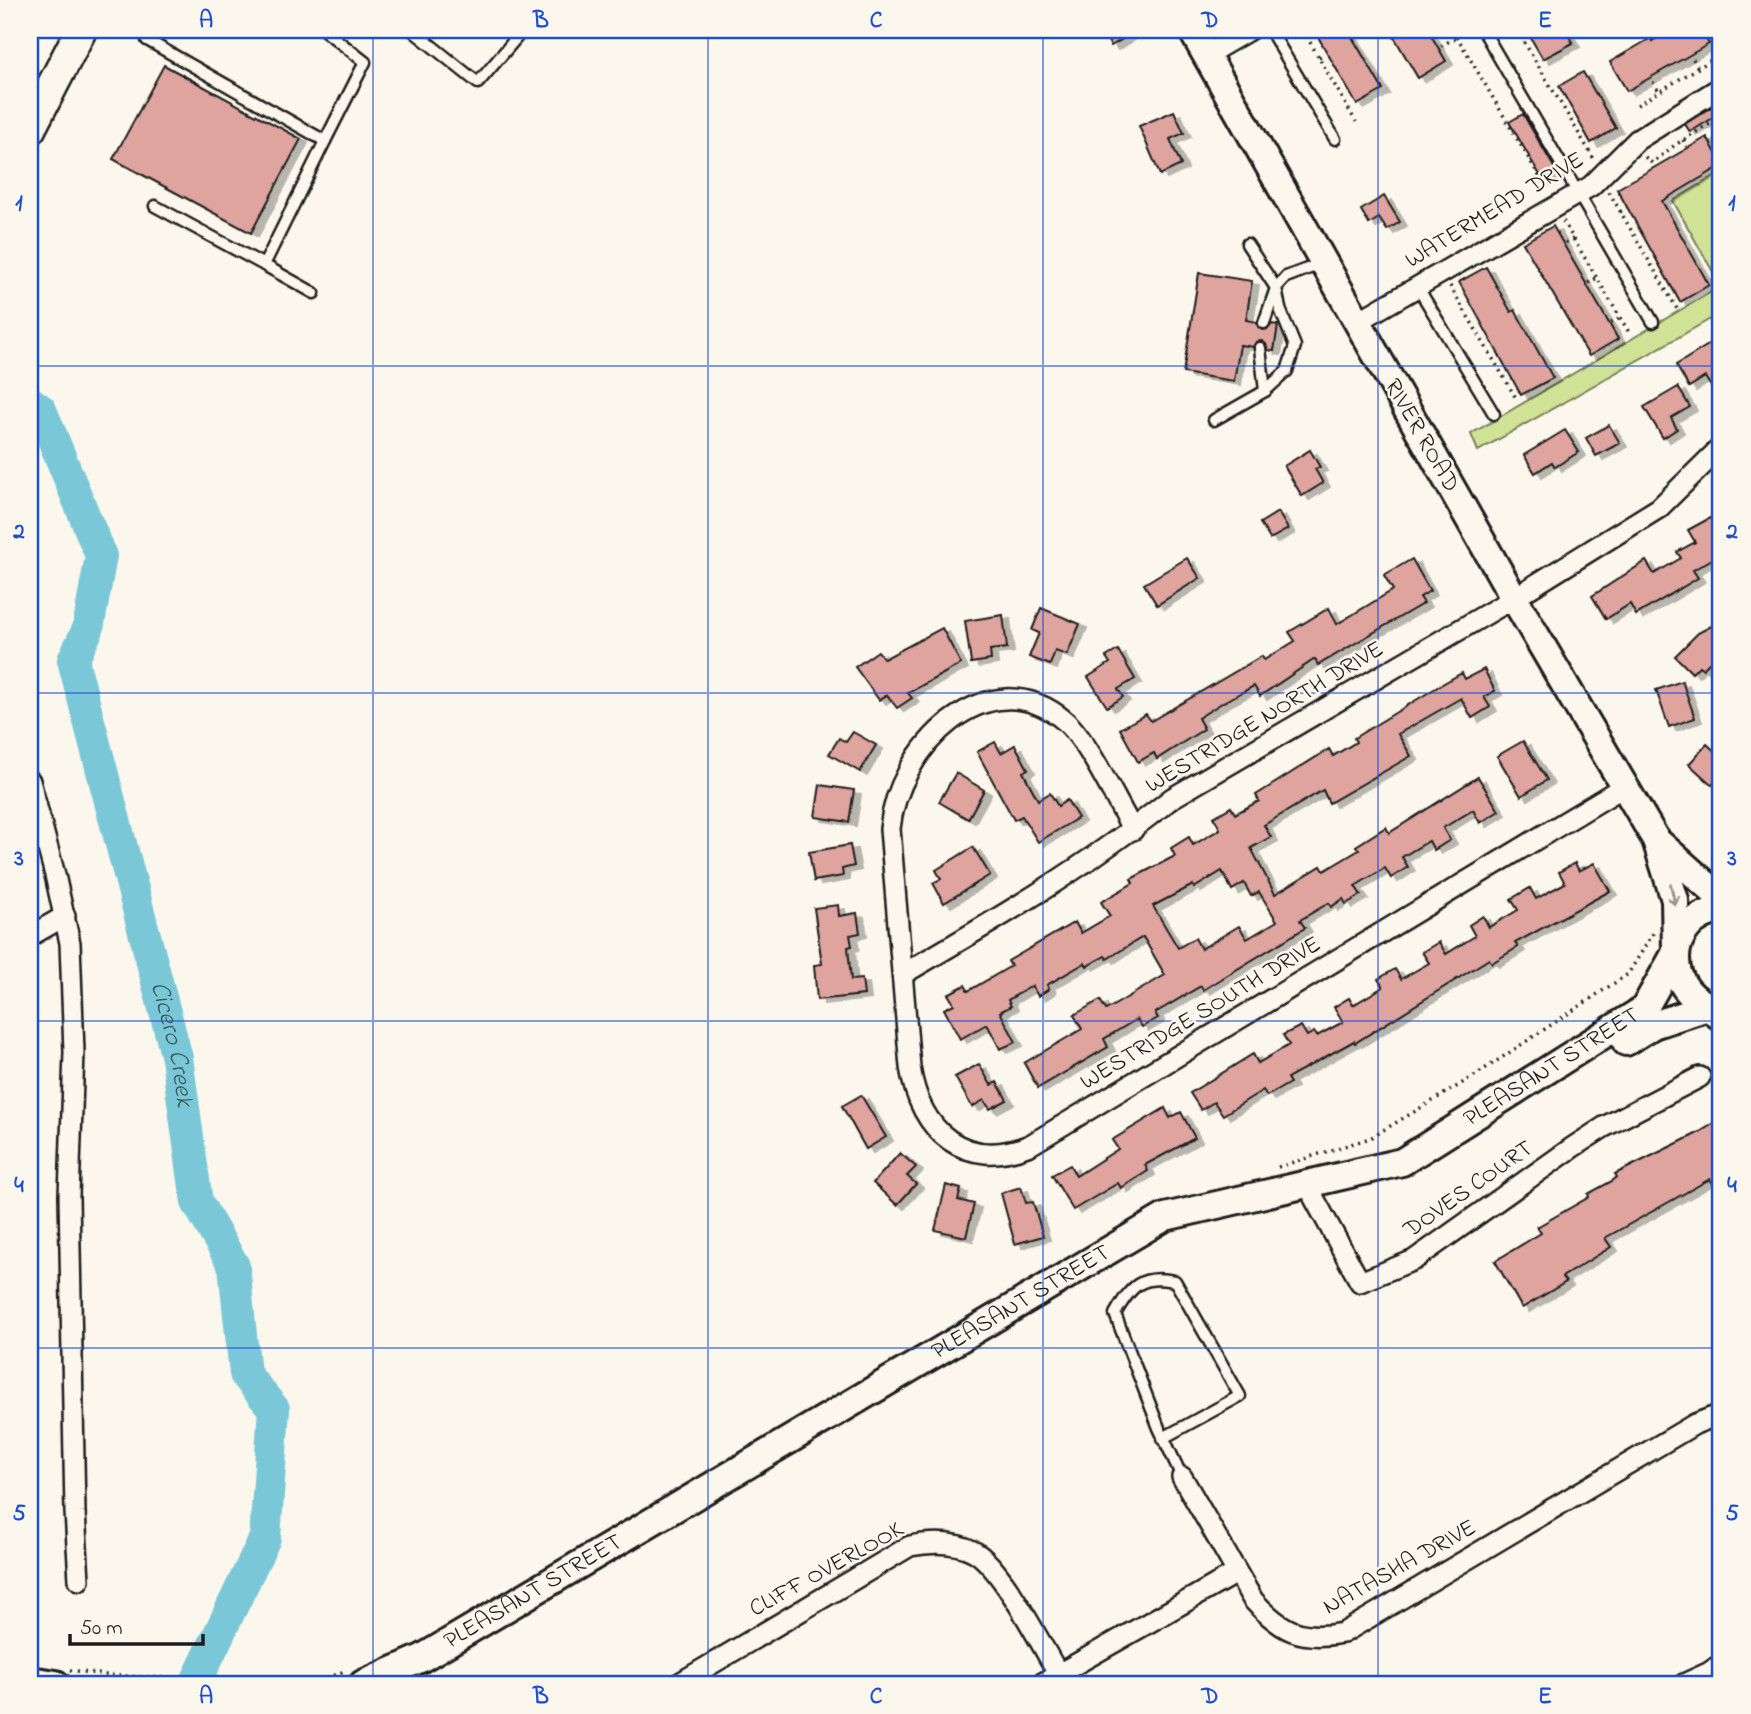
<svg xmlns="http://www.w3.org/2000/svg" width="1751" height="1714" viewBox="0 0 1751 1714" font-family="'Indie Flower',sans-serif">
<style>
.green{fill:#d0e296;stroke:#767f59;stroke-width:2}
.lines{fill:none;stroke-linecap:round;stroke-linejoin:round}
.river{stroke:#7ac8d7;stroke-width:32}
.building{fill:#dea49d;stroke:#1c1c1c;stroke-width:2;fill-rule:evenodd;filter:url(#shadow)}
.lane-casing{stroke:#1c1c1c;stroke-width:15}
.street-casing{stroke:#1c1c1c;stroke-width:24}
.secondary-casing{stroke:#1c1c1c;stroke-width:32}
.primary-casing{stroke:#1c1c1c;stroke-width:35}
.path{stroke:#1c1c1c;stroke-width:3.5;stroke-dasharray:2 5;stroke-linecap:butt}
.lane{stroke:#fbf7ec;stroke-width:10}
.street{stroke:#fbf7ec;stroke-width:19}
.secondary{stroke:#fbf7ec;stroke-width:26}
.primary{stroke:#fbf7ec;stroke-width:30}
.oneway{stroke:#97948e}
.grid{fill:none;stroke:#1d4ed8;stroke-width:2;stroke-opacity:0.55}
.labels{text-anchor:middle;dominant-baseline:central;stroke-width:5;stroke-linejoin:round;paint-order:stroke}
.street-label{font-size:24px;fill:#1c1c1c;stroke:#fbf7ec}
.water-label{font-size:26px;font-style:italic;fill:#3d585d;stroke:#fbf7ec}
.neatline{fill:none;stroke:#1d4ed8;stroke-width:2.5}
.grid-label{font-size:23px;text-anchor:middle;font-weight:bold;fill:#1d4ed8}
</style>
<defs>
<filter id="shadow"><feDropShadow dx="7" dy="4" stdDeviation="0" flood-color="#0004"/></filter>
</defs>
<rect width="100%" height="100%" fill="#fbf7ec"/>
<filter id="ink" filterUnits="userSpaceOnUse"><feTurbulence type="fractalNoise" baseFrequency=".0143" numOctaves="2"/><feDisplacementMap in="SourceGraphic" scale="14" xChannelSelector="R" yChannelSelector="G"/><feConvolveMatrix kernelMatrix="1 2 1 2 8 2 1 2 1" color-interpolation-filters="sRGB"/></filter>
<g filter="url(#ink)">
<polygon class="green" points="1721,172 1721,313 1478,451 1471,434 1721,286 1673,201"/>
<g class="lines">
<path class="river" id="s1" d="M 30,402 L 41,410 L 101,556 L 88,629 L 73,660 L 177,1058 L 197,1202 L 234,1266 L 245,1374 L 274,1409 L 265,1538 L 195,1684"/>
</g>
<g class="building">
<polygon points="1101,30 1138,30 1111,46"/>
<polygon points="1325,30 1348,30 1383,90 1357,105 1317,35"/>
<polygon points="1390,30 1428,30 1446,61 1418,78"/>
<polygon points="1526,30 1565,30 1573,43 1543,59"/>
<polygon points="1671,30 1701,30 1709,44 1627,91 1610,62 1651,38 1652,41"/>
<polygon points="164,65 301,139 251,233 113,159"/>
<polygon points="1583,72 1616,128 1591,143 1559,86"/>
<polygon points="1721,101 1721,113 1690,132 1685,124"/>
<polygon points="1174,111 1184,133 1170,139 1181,165 1160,175 1139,126"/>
<polygon points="1523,114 1558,174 1544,182 1509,122"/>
<polygon points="1707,137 1721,162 1721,166 1662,201 1709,285 1680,302 1617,189"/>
<polygon points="1384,196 1400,222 1387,230 1379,218 1369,224 1361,210"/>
<polygon points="1553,226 1618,339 1589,356 1523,243"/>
<polygon points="1486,267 1511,312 1515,310 1553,378 1521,395 1459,282"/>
<polygon points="1199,273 1252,281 1246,320 1257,322 1258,327 1262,330 1268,329 1272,324 1278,325 1274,351 1268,350 1266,344 1262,341 1256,342 1253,347 1240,345 1234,381 1183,373"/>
<polygon points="1721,337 1721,382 1712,388 1705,377 1689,387 1676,365"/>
<polygon points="1678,387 1690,407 1671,418 1677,429 1663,438 1644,407"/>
<polygon points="1609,425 1620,443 1596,456 1586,438"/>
<polygon points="1565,430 1579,452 1555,467 1552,462 1535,473 1524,455"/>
<polygon points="1310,450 1320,467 1315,469 1323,483 1302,496 1284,466"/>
<polygon points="1278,512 1288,529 1270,539 1260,523"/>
<polygon points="1721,512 1721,554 1693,570 1698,578 1636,615 1630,604 1606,619 1592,596 1646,561 1654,574 1681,558 1677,552 1695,542 1688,530"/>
<polygon points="1187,558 1200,578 1157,605 1144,584"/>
<polygon points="1412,559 1430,591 1420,597 1424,603 1318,665 1315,659 1260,696 1254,686 1225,701 1198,718 1204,729 1157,759 1154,753 1138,762 1120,729 1146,714 1151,721 1262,656 1264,660 1295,641 1289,632 1329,608 1337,624 1393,590 1384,575"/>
<polygon points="1041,608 1080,624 1067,655 1055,651 1050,665 1029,657 1039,633 1032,630"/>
<polygon points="1003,615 1007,648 990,650 991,660 971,663 965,621"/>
<polygon points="1721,621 1721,651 1703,669 1699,666 1692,673 1675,656 1698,633"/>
<polygon points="942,628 961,664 908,693 912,698 897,708 887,695 879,700 855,667 878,651 884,659"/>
<polygon points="1118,650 1135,679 1118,689 1123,697 1107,707 1088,677 1110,663 1106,657"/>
<path d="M 1484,669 L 1495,691 L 1484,697 L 1490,707 L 1472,718 L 1461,698 L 1398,734 L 1411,756 L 1329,803 L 1323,790 L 1264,825 L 1271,837 L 1251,848 L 1275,894 L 1321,866 L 1324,871 L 1359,850 L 1356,846 L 1386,827 L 1389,833 L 1478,777 L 1499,811 L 1480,823 L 1473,810 L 1443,828 L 1450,840 L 1434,850 L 1429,841 L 1402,857 L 1408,867 L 1391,878 L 1385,868 L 1355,886 L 1361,895 L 1346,904 L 1343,899 L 1331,907 L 1329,903 L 1300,920 L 1305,928 L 1203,990 L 1201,986 L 1155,1013 L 1158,1018 L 1142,1027 L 1137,1019 L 1104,1039 L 1108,1047 L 1038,1088 L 1024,1063 L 1082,1029 L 1074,1015 L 1100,1000 L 1106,1010 L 1165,975 L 1143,937 L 1107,959 L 1105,956 L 1087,966 L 1085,963 L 1047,985 L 1049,989 L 1038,996 L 1032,986 L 1008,1000 L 1011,1006 L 1000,1012 L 1016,1042 L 1000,1049 L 987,1024 L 960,1039 L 944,1009 L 954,1004 L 948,994 L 965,985 L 968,991 L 1011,966 L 1008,961 L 1075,922 L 1081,933 L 1110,916 L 1101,902 L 1133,883 L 1131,879 L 1175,856 L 1171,848 L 1189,837 L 1193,845 L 1220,829 L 1214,817 L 1231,807 L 1235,814 L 1259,801 L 1256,795 L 1329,749 L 1333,756 L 1356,742 L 1354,738 L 1444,683 L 1462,673 L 1465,679 ZM 1222,871 L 1232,890 L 1244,883 L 1251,896 L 1259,892 L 1277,921 L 1247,939 L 1239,926 L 1201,949 L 1195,938 L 1178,948 L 1153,906 L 1193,885 L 1194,888 Z"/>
<polygon points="1682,681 1695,718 1669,727 1656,690"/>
<polygon points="853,732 876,745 860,772 829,754 839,738 846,742"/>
<polygon points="1523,741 1547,780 1521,796 1497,756"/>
<polygon points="995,742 1001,753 1015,745 1028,769 1023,772 1038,800 1050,793 1058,806 1067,800 1078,818 1038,842 1022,816 1014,820 977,752"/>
<polygon points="1707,744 1721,757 1721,775 1712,785 1689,764"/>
<polygon points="956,773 984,790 968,819 939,802"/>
<polygon points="820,785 854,790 849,822 815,817"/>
<polygon points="850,845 854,866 842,869 843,876 814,881 809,852"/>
<polygon points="973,847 990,875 944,903 933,883 941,879 936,870"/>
<polygon points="1575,863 1579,871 1594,863 1610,891 1515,943 1518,947 1492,963 1489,959 1355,1043 1354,1041 1287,1078 1290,1083 1267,1096 1263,1090 1223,1115 1214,1102 1201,1110 1190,1093 1253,1054 1258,1063 1289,1045 1283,1035 1301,1026 1307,1036 1314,1032 1317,1036 1343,1022 1334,1007 1349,998 1353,1005 1383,987 1378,979 1395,969 1401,979 1429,963 1422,952 1439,942 1446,954 1475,936 1469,925 1483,916 1489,927 1518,910 1511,899 1530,888 1536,899 1565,883 1559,872"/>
<polygon points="838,905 839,916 857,913 860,933 850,935 852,946 848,947 851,980 862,979 864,995 817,1000 814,965 822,964 814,908"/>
<polygon points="979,1064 991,1085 997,1082 1007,1100 990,1109 984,1100 972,1107 955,1077"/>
<polygon points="861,1095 886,1137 866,1149 842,1106"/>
<polygon points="1165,1108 1170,1118 1181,1112 1195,1138 1145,1165 1148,1171 1121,1188 1118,1183 1073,1210 1052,1175 1070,1165 1076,1176 1118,1149 1112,1140"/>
<polygon points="1721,1119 1721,1197 1710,1179 1605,1238 1611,1247 1562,1277 1566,1282 1522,1308 1495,1261 1541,1233 1537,1227 1589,1197 1588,1194 1612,1181 1617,1177 1615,1174 1698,1133"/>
<polygon points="900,1153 916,1167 907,1176 916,1184 897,1205 873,1183"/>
<polygon points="946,1185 961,1189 958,1200 974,1204 966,1237 935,1230"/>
<polygon points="1021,1187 1026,1203 1033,1202 1043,1236 1015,1244 1001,1193"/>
</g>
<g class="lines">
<defs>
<g id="lane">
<polyline points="152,30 147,40 325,141 264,265 314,293"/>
<polyline points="324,30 365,62 325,141"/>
<polyline points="412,30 478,83 523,30"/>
<polyline points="1270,30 1335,139"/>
<polyline points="1483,30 1653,322"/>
<polyline points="155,206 264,265"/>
<polyline points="1247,244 1276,288 1264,323"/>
<polyline points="1417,286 1494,414"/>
<polyline points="1260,348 1265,391"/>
<polyline points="1214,420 1265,391 1287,371 1295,346 1280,309 1276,288 1286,277 1323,263"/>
<path d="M 1163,1438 L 1240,1396 L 1175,1281 C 1141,1274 1131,1286 1115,1314 L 1159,1428 L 1182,1477"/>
</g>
<g id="street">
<polyline points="1206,55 1249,30"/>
<polyline points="1357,322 1591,186 1637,140 1721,87"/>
<polyline points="30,781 55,875 70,943 74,1052 69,1196 75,1512 79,1580"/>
<path d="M 1133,830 C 1116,801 1088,741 1065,721 C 987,655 897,750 890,829 L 910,1067 C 920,1132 965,1171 1030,1145 L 1623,787"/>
<polyline points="30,936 65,916"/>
<path d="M 903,974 C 996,920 1088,866 1172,798 L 1514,598 L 1659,508 L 1721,447"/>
<polyline points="1313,1183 1314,1198 1360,1282 1414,1260 1573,1147 1604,1127 1700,1077"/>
<path d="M 1182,1477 L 1253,1600 C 1281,1631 1301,1641 1343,1633 L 1695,1424 L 1721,1414"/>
<path d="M 678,1684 L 910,1546 C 931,1542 953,1541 973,1551 C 1002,1565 1046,1654 1064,1684"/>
<polyline points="1041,1684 1236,1573"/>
<polyline points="1684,1684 1708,1673 1721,1664"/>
</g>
<g id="secondary">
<polyline points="1657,841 1721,898"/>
<path d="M 1721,1009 C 1661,998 1661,919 1721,910"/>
<polyline points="1626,1042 1653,1025 1708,1007 1721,1017"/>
<polyline points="30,1680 56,1684"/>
<path id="s2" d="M 363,1684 L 422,1658 L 1165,1217 L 1402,1162 L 1644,1009 L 1676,952 L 1675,900 L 1656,840 L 1514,598 L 1192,30"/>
</g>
<polyline id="primary" points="30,129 81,30"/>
</defs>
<use href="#lane" class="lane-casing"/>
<use href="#street" class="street-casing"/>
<use href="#secondary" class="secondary-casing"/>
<use href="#primary" class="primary-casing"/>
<g class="path">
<polyline points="1303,30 1356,122"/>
<polyline points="1453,30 1548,191"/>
<polyline points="1517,30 1594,159"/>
<polyline points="1441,46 1457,37"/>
<polyline points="1319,57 1325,54"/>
<polyline points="1693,59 1698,68"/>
<polyline points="1653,82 1659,92"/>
<polyline points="1637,105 1721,54"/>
<polyline points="1683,140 1687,147"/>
<polyline points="1645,157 1652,163 1675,145 1721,117"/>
<polyline points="1609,192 1677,309"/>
<polyline points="1620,212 1626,208"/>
<polyline points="1563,221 1630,334"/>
<polyline points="1565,243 1573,239"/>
<polyline points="1588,283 1597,278"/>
<polyline points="1450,286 1516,398"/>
<polyline points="1611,323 1620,318"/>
<polyline points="1278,1167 1370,1138 1471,1078 1628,974 1654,932"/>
<polyline points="70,1670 105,1675 281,1684"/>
<polyline points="315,1684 344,1671"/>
</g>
<use href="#lane" class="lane"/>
<use href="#street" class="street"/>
<use href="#secondary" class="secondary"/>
<use href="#primary" class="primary"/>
</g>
<defs><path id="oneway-shaft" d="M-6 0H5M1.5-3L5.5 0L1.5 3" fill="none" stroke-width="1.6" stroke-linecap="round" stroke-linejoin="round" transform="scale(1.75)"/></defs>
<use class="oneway" href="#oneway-shaft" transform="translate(1673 895) rotate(77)"/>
</g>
<path class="grid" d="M 373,30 L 373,1684M 708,30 L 708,1684M 1043,30 L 1043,1684M 1378,30 L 1378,1684M 30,366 L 1721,366M 30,693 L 1721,693M 30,1021 L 1721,1021M 30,1348 L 1721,1348"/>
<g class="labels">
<g class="street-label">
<text transform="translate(1495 211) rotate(-31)">WATERMEAD DRIVE</text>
<text transform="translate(1421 436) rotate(60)">RIVER ROAD</text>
<text transform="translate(1265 718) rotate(-31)">WESTRIDGE NORTH DRIVE</text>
<text transform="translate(1201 1014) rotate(-31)">WESTRIDGE SOUTH DRIVE</text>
<text stroke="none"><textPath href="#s2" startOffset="1349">PLEASANT STREET</textPath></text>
<text transform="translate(1469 1190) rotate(-35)">DOVES COURT</text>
<text stroke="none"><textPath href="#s2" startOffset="761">PLEASANT STREET</textPath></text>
<text transform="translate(1400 1568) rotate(-29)">NATASHA DRIVE</text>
<text transform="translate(827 1570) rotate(-29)">CLIFF OVERLOOK</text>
<text stroke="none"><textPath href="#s2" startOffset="194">PLEASANT STREET</textPath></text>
</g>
<g class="water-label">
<text stroke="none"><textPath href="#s1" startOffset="677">Cicero Creek</textPath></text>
</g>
</g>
<rect width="1751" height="1714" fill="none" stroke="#fbf7ec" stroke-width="77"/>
<path d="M70 1634v10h133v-10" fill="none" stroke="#1c1c1c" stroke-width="3.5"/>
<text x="80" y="1634" font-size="21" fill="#1c1c1c" stroke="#fbf7ec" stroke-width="5" paint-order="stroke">50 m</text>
<rect x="38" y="38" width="1674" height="1638" class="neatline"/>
<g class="grid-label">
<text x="206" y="27">A</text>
<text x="541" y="27">B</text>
<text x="876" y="27">C</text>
<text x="1210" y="27">D</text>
<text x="1545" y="27">E</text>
<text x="19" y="210">1</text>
<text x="1732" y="210">1</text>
<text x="19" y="538">2</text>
<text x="1732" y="538">2</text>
<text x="19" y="865">3</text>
<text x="1732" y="865">3</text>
<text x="19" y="1192">4</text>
<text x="1732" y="1192">4</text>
<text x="19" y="1520">5</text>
<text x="1732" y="1520">5</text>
<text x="206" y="1703">A</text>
<text x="541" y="1703">B</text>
<text x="876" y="1703">C</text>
<text x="1210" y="1703">D</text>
<text x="1545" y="1703">E</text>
</g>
</svg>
